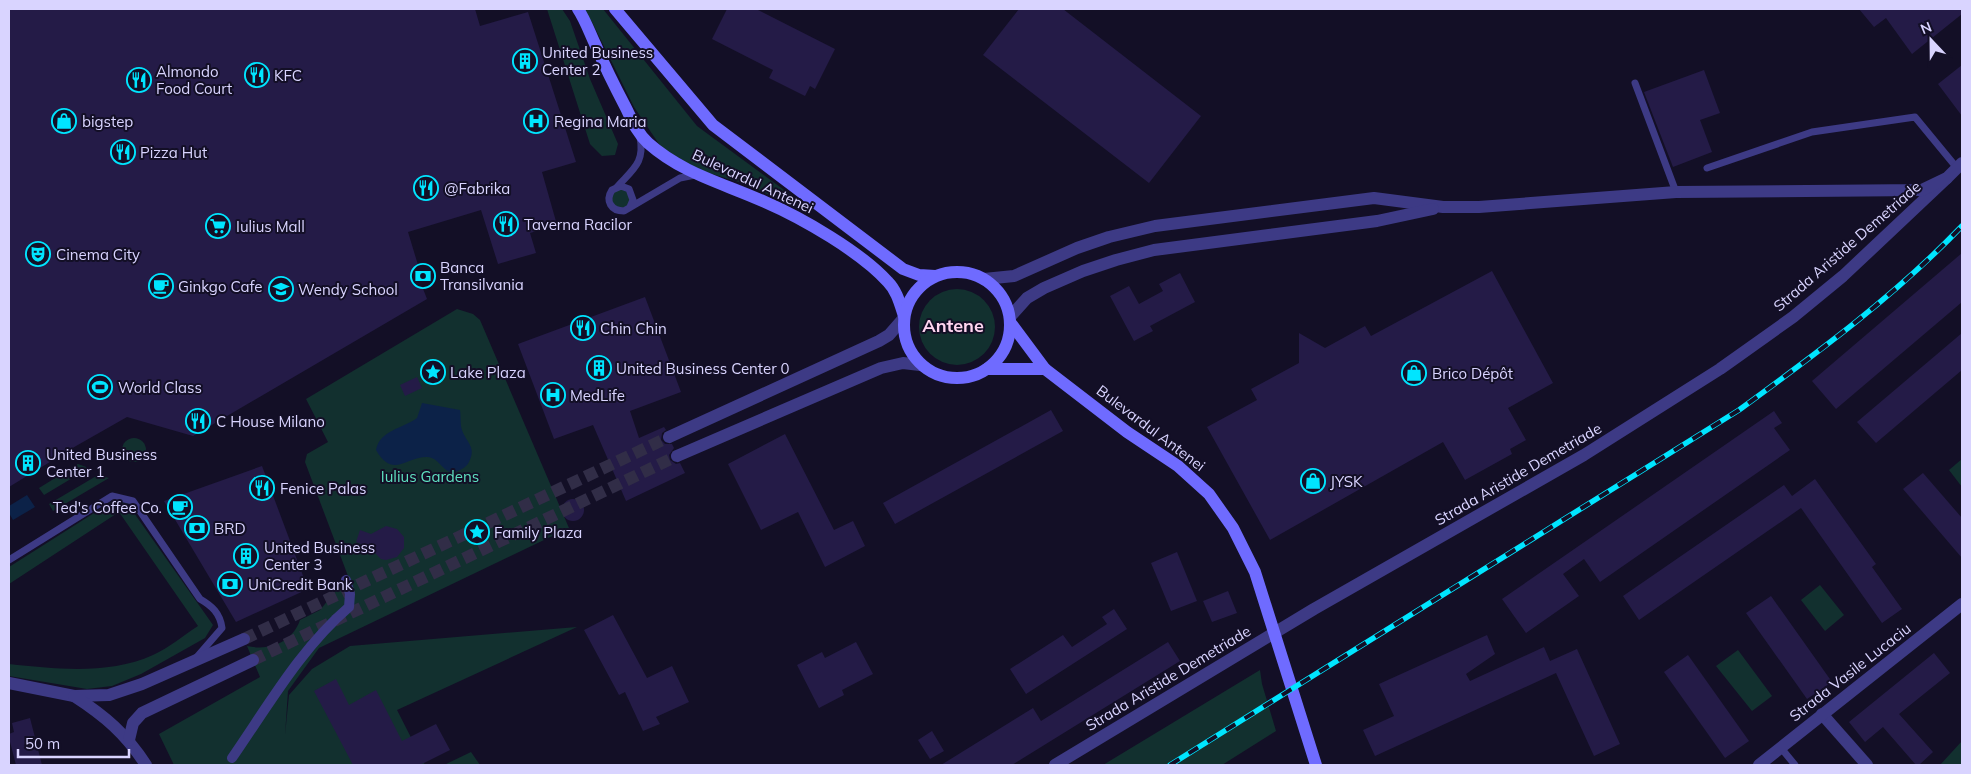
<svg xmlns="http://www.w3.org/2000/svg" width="1971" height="774" viewBox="0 0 1971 774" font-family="Mulish,sans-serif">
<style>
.green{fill:#12302f}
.water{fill:#0c2248}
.building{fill:#241b47}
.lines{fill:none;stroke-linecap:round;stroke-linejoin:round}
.tertiary-tunnel{stroke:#312d47;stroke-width:12;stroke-dasharray:12 6;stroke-linecap:butt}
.service{stroke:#3d3a85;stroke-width:7}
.pedestrian{stroke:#3d3a85;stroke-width:10}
.minor{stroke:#3d3a85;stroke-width:12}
.tertiary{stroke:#3d3a85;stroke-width:12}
.secondary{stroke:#6f6bff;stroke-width:12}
.rail-casing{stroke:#00e5ff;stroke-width:5.5}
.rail{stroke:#130f26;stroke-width:4;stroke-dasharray:11;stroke-linecap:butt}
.labels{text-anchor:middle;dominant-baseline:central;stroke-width:4;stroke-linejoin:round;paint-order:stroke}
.poi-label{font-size:15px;fill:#d9d4ff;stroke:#130f26;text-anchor:start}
.street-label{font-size:15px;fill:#d9d4ff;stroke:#130f26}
.park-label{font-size:15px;fill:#5fe0c0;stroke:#130f26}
.quarter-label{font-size:18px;font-weight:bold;fill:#ffd6f0;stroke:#130f26}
</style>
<rect width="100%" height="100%" fill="#130f26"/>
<g class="green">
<polygon points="547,9 562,9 570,21 590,79 618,144 615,155 602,156 590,144"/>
<polygon points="582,9 603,9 697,126 806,206 794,206 745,184 699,170 661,147 634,107 592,22"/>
<polygon points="625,189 632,199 625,209 614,207 610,196 614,190"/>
<circle cx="957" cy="327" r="38"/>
<path d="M 457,309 L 473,314 L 480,320 L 569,528 L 319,648 L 288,691 L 285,735 L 289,695 L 312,669 L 350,646 L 577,627 L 397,710 L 425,765 L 174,765 L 159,734 L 260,677 L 247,646 C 269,651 292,643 300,620 L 320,610 L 348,576 L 305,462 L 307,454 L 328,442 L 306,399 Z"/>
<circle cx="134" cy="450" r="12"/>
<polygon points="1962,459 1962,487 1949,470"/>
<polygon points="78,464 89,468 44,495 39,488"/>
<polygon points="98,475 109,478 53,511 49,504"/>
<path d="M 113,501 L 127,503 L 213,625 L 205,638 L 141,674 L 112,686 L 87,689 L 9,676 L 9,664 C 56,669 109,675 153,655 C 169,648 184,635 198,626 L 119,512 L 9,584 L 9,567 Z"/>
<polygon points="1820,585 1844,615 1825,631 1801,600"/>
<polygon points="1738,650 1772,696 1752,711 1716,666"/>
<polygon points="1260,670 1262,684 1276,731 1222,765 1103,765"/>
<polygon points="1962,741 1962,765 1940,765"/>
<polygon points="471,752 480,765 444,765"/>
</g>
<g class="water">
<path d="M 422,403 L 460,410 C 461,416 460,424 462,430 C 466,442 477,447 469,462 C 467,466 464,468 460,470 C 444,479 441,457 427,457 C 405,457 393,479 376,450 C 380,430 402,429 417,418 Z"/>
<polygon points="27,495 35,507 13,520 9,513 9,506"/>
</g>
<g class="building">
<polygon points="9,9 475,9 480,26 528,12 576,162 542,172 557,225 530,233 536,253 498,264 481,210 408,232 418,265 420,281 427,299 193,436 127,417 76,446 9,487"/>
<polygon points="727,9 756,9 835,49 815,89 810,86 805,96 769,78 773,70 712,39"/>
<polygon points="1019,9 1063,9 1201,116 1149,183 983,55"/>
<polygon points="1859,9 1962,9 1962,14 1912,54 1886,18 1874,27"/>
<polygon points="1962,65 1962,116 1938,84"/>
<polygon points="1704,70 1720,113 1700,120 1712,152 1673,167 1644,92"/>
<polygon points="1962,253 1962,302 1836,409 1812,381"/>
<polygon points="1492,271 1553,383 1508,408 1526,440 1510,449 1512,454 1465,480 1443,442 1270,540 1207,427 1257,400 1251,389 1299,363 1299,333 1325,348 1365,326 1371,336"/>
<polygon points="1180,273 1195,302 1150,326 1153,331 1134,341 1110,296 1129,286 1139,304 1163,291 1159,284"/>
<polygon points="645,297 681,392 630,411 639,438 664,427 666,430 662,433 661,440 665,444 672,444 674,448 669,455 670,460 676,464 680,463 685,473 626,501 593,425 554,439 518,344"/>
<polygon points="1962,333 1962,370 1876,443 1857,422"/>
<polygon points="417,377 422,388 405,396 400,385"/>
<polygon points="1051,410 1063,431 895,524 883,503"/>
<polygon points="1774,411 1782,423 1774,428 1790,450 1600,582 1584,559 1563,574 1579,596 1526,633 1502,599"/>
<polygon points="785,434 834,530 853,521 865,546 825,567 798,512 761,530 728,464"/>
<polygon points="262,466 308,589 236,622 164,501"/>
<polygon points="1923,473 1962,518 1962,558 1903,489"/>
<polygon points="1815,479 1876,564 1872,567 1902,609 1882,623 1801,508 1639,620 1623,596 1784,485 1792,496"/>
<circle cx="573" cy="510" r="11"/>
<polygon points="386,526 397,529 404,537 404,548 397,557 386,560 381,559 370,548 356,542 360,530 371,534"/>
<polygon points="1177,552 1197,601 1171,611 1151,563"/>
<polygon points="1228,591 1237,613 1212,622 1203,601"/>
<polygon points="1771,596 1832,682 1807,699 1746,613"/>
<polygon points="1114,609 1127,629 1026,694 1010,669 1063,635 1072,647 1107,624 1102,617"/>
<polygon points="613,615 647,678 672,666 689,702 656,717 660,724 643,731 625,692 619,695 584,630"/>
<polygon points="1487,635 1495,654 1466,674 1470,681 1544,647 1550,661 1577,649 1620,744 1594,756 1556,673 1375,756 1363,730 1394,716 1379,684"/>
<polygon points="856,642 873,674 842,690 844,695 819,708 797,665 822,652 825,658"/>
<polygon points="1168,642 1180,661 1012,765 941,765 1033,708 1041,721"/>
<polygon points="1934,653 1950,673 1899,714 1933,752 1919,765 1916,765 1883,727 1865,742 1849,722"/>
<polygon points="1688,655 1749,741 1725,758 1664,672"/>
<polygon points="336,679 349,705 376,690 402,741 436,724 450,750 420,765 353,765 314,691"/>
<polygon points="30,718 42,765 16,765 9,738 9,734 14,732 12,723"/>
<polygon points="932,731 944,751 930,759 918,740"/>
</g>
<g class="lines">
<g class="tertiary-tunnel">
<polyline points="244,639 669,437"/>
<polyline points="253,660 677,456"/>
</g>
<g class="service">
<polyline points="1635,83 1676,192"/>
<polyline points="1707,168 1812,132 1915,117 1957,168"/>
<path d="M 617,187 C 633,169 645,163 640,137"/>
<path d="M 630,207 L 633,200 L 629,189 L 621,186 L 612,190 C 605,201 611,211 624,211 L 680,178 L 695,175"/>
<path d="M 9,560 L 112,496 L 133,501 L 200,599 C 212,606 220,613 222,628 L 196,658"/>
<polyline points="1781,748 1795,765"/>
</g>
<path class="pedestrian" d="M 232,758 C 268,706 301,648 349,607 L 350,594 L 346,580"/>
<g class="minor">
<polyline points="1822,714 1867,765"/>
<polyline points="1055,765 1314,609 1584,455 1720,369 1793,317 1843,276 1946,179"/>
<polyline points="1759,765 1962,604"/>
</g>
<g class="tertiary">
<polyline points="984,279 1014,276 1077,248 1109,237 1155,226 1374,198 1443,207 1479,207 1676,192 1922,190 1947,178 1962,163"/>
<polyline points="1010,317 1027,298 1044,288 1083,271 1116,260 1154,250 1377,221 1433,209"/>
<polyline points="669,437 879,341 889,335 903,319"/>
<polyline points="677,456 881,368 903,363 920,365"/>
<polyline points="9,683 74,696 109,695 142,684 244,639"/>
<path d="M 74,696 C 105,716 126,734 146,765"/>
<polyline points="129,740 133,723 142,713 253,660"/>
</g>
<g class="secondary">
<path d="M 578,9 C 586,21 590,34 596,46 C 605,67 615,87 626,108 C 632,120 637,133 648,143 C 683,174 723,183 765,202 C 802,218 861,252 888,282 C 897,291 900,304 904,316"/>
<polyline points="615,9 713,125 903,269 919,275 935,276"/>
<circle cx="957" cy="325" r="53"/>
<polyline points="1010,322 1045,369 1127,432 1178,466 1209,494 1233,528 1255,572 1316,765"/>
<polyline points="987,369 1045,369"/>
</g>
<defs>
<path id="rail" d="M 1170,765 L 1739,410 C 1817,353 1895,296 1962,226"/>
</defs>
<use href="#rail" class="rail-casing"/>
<use href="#rail" class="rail"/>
</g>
<defs>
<symbol id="building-ring" viewBox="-11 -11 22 22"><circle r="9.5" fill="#130f26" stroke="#00e5ff" stroke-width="1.5"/><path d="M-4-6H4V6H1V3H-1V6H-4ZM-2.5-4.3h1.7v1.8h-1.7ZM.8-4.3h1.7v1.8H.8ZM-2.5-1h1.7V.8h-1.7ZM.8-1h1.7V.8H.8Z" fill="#00e5ff"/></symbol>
<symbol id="restaurant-ring" viewBox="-11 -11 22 22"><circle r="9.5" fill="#130f26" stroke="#00e5ff" stroke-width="1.5"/><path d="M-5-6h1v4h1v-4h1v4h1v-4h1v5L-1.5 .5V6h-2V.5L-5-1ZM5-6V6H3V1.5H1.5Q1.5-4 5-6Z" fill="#00e5ff"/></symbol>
<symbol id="shop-ring" viewBox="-11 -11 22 22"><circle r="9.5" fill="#130f26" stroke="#00e5ff" stroke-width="1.5"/><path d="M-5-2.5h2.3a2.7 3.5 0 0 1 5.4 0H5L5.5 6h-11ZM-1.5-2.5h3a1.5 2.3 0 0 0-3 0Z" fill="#00e5ff"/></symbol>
<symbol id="hospital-ring" viewBox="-11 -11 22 22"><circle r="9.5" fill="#130f26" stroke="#00e5ff" stroke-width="1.5"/><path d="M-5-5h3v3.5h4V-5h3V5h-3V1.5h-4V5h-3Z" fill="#00e5ff"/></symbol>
<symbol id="supermarket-ring" viewBox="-11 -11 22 22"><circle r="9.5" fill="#130f26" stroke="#00e5ff" stroke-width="1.5"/><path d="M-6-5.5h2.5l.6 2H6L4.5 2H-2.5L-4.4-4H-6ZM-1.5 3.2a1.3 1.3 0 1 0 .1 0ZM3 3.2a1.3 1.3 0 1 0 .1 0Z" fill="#00e5ff"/></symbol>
<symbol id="theatre-ring" viewBox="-11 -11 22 22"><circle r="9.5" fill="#130f26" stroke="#00e5ff" stroke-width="1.5"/><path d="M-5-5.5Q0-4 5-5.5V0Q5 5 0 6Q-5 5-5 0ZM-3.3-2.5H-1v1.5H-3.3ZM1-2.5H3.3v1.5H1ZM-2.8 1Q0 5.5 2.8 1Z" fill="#00e5ff"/></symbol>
<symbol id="bank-ring" viewBox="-11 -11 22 22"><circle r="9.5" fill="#130f26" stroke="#00e5ff" stroke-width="1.5"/><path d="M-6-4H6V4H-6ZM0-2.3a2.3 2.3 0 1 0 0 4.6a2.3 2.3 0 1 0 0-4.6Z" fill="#00e5ff"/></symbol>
<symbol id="cafe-ring" viewBox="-11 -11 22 22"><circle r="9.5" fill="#130f26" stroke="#00e5ff" stroke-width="1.5"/><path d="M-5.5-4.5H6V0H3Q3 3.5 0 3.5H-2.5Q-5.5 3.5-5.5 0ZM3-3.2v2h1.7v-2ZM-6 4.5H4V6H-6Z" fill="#00e5ff"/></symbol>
<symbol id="school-ring" viewBox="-11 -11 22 22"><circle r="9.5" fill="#130f26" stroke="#00e5ff" stroke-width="1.5"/><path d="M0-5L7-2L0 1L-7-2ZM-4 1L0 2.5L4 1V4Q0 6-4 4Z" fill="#00e5ff"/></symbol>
<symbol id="sight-ring" viewBox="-11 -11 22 22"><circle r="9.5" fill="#130f26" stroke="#00e5ff" stroke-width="1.5"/><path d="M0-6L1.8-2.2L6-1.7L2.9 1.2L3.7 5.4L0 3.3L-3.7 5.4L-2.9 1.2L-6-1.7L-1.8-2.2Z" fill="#00e5ff"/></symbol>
<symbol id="stadium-ring" viewBox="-11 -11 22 22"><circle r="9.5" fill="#130f26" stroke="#00e5ff" stroke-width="1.5"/><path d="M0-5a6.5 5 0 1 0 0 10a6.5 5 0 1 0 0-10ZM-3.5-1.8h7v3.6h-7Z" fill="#00e5ff"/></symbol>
</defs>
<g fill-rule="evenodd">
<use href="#building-ring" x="511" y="47" width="28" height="28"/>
<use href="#restaurant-ring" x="243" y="61" width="28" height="28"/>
<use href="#restaurant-ring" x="125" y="66" width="28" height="28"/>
<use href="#shop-ring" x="50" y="107" width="28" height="28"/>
<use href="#hospital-ring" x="522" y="107" width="28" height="28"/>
<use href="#restaurant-ring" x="109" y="138" width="28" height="28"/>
<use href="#restaurant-ring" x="412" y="174" width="28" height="28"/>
<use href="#restaurant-ring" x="492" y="210" width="28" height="28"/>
<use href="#supermarket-ring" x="204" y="212" width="28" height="28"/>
<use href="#theatre-ring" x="24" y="240" width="28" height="28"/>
<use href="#bank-ring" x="409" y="262" width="28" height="28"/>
<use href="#cafe-ring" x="147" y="272" width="28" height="28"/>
<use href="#school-ring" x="267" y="275" width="28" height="28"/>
<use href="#restaurant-ring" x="569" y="314" width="28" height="28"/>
<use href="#building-ring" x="585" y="354" width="28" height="28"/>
<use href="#sight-ring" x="419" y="358" width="28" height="28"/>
<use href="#shop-ring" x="1400" y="359" width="28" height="28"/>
<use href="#stadium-ring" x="86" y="373" width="28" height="28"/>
<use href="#hospital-ring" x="539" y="381" width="28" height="28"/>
<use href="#restaurant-ring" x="184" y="407" width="28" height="28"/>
<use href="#building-ring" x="14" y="449" width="28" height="28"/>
<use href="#shop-ring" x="1299" y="467" width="28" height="28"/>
<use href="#restaurant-ring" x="248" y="474" width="28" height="28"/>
<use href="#cafe-ring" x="166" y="493" width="28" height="28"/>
<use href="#bank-ring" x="183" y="514" width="28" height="28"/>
<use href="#sight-ring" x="463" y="518" width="28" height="28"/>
<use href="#building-ring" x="232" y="542" width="28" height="28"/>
<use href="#bank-ring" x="216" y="570" width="28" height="28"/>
</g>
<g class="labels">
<g class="poi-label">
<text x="542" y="52">United Business<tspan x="542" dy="17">Center 2</tspan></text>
<text x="156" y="71">Almondo<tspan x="156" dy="17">Food Court</tspan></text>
<text x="274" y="75">KFC</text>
<text x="82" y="121">bigstep</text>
<text x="554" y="121">Regina Maria</text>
<text x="140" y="152">Pizza Hut</text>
<text x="444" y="188">@Fabrika</text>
<text x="524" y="224">Taverna Racilor</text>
<text x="236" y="226">Iulius Mall</text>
<text x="56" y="254">Cinema City</text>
<text x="440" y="267">Banca<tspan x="440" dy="17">Transilvania</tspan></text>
<text x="178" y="286">Ginkgo Cafe</text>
<text x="298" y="289">Wendy School</text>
<text x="600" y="328">Chin Chin</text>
<text x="616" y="368">United Business Center 0</text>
<text x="450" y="372">Lake Plaza</text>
<text x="1432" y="373">Brico Dépôt</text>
<text x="118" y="387">World Class</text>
<text x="570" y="395">MedLife</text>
<text x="216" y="421">C House Milano</text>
<text x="46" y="454">United Business<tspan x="46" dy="17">Center 1</tspan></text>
<text x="1330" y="481">JYSK</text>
<text x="280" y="488">Fenice Palas</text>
<text x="162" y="507" text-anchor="end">Ted's Coffee Co.</text>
<text x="214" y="528">BRD</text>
<text x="494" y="532">Family Plaza</text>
<text x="264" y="547">United Business<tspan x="264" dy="17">Center 3</tspan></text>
<text x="248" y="584">UniCredit Bank</text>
</g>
<g class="street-label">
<text transform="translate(753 181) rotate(25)">Bulevardul Antenei</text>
<text transform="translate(1847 246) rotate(-41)">Strada Aristide Demetriade</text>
<text transform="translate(1151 428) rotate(37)">Bulevardul Antenei</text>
<text transform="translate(1518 474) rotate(-30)">Strada Aristide Demetriade</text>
<text transform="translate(1850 672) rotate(-38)">Strada Vasile Lucaciu</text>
<text transform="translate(1168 678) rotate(-31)">Strada Aristide Demetriade</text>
</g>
<g class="park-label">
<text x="430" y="476">Iulius Gardens</text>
</g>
<g class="quarter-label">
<text x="953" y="325">Antene</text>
</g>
</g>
<rect width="1971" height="774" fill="none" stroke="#d9d4ff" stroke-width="20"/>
<g transform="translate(1931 40) rotate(338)" stroke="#130f26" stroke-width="4" paint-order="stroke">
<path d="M0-4L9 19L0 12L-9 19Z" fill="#d9d4ff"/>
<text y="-8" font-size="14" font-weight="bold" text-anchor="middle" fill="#d9d4ff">N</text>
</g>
<path d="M18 749v8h111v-8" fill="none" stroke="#d9d4ff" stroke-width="2.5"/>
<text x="25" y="749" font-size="15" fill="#d9d4ff" stroke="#130f26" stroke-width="4" paint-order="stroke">50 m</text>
</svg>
